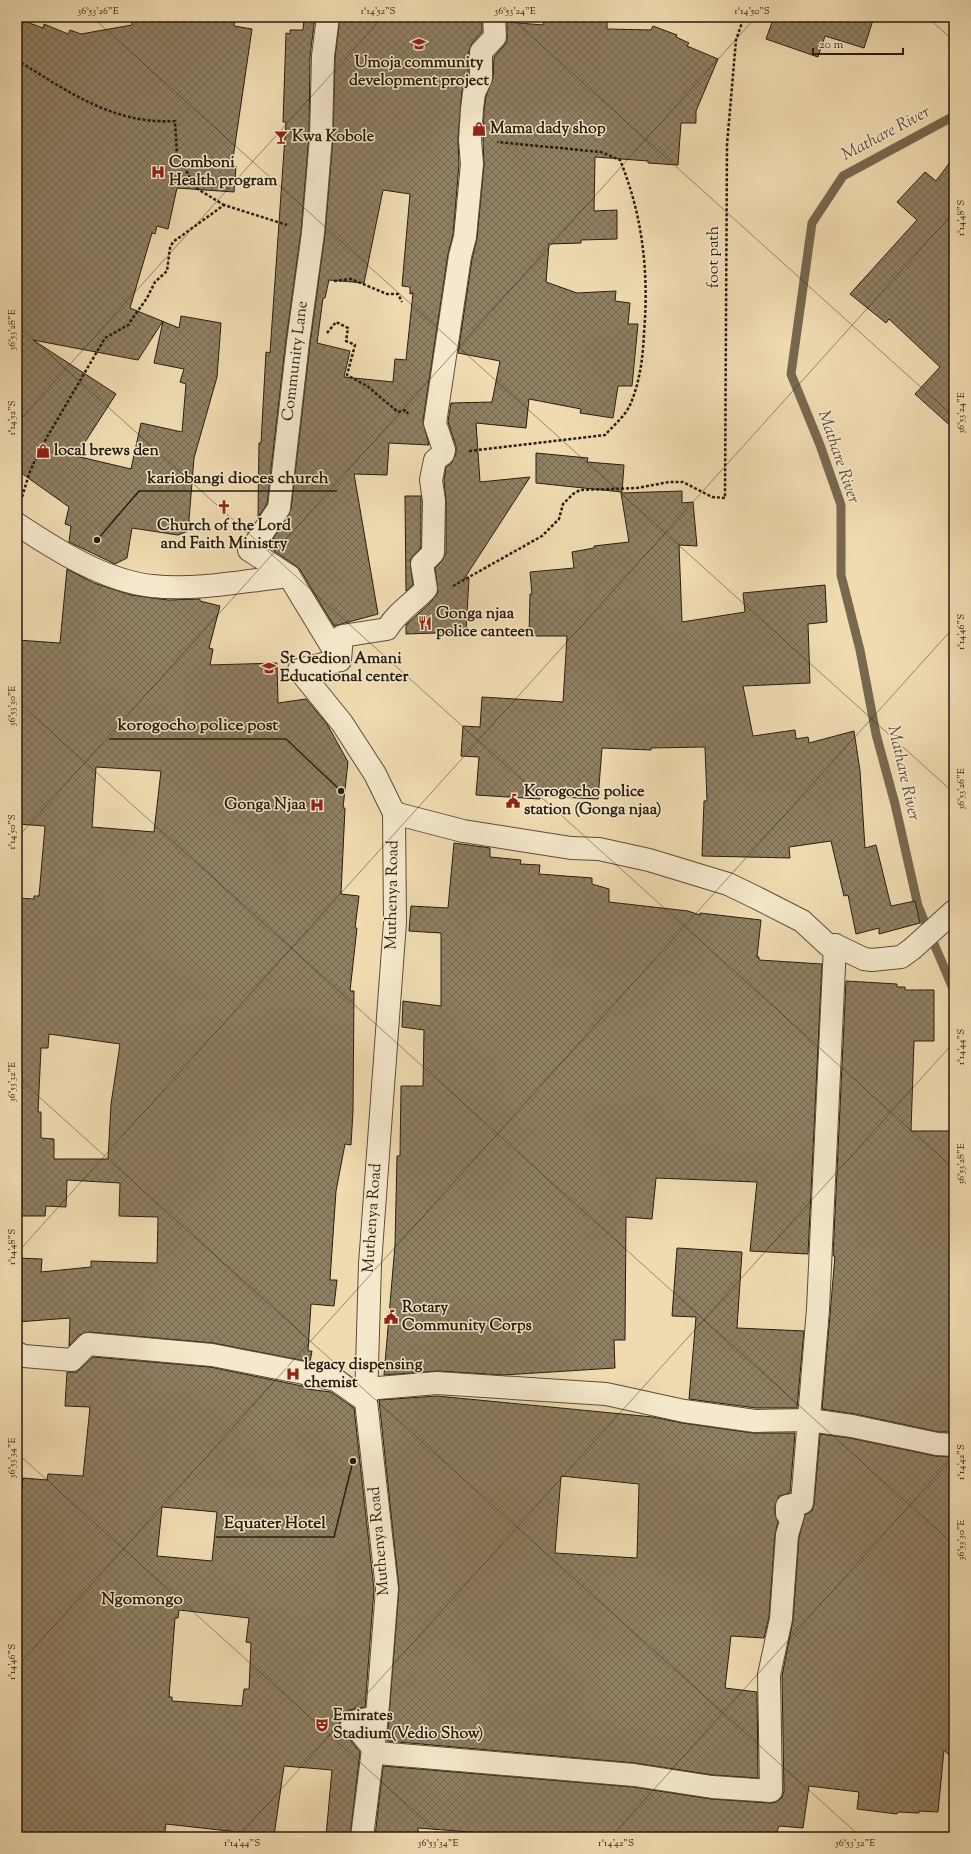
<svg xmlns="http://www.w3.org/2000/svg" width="971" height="1854" viewBox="0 0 971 1854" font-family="'Sorts Mill Goudy',serif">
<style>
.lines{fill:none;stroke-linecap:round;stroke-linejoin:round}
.stream{stroke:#77684f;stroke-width:9}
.building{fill:url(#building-cross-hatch);stroke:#281d0f;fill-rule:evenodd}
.minor-casing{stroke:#5a4c38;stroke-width:24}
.path{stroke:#281d0f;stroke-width:2.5;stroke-dasharray:3 2;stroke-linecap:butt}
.minor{stroke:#f5e8cc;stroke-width:22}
.ticks{fill:none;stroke:#281d0f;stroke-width:1;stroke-opacity:0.45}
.labels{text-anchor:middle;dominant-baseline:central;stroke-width:3;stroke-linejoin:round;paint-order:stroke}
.poi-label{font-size:16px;font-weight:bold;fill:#281d0f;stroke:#f5e8cc;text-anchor:start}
.street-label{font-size:16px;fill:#281d0f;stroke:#f5e8cc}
.water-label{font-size:17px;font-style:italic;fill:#5d4f3a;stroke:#f5e8cc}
.neighbourhood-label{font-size:17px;font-weight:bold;fill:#281d0f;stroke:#f5e8cc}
.leader{fill:none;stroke:#281d0f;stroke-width:1.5}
.callout-dot{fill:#281d0f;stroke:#f5e8cc;stroke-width:1.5}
.callout-label{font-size:17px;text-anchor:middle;font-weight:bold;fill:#281d0f;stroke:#f5e8cc;stroke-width:3;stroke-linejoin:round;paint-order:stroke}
.neatline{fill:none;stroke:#281d0f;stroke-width:1.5}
.ticks-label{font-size:10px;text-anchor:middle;fill:#281d0f}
</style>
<defs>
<pattern id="building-cross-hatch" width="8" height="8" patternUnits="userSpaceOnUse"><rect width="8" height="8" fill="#908063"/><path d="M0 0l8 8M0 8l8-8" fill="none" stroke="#766850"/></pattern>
</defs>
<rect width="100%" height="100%" fill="#f0dbb1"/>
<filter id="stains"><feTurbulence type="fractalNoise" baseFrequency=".005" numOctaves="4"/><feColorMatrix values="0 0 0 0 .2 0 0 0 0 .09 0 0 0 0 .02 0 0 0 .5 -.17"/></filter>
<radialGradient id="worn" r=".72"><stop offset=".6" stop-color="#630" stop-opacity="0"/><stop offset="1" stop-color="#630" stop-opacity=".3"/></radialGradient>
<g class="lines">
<polyline class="stream" points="954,116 843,176 812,223 791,374 820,445 841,505 841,575 860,650 876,734 895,804 918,906 954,991"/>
</g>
<g class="building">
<path d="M 132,17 L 235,17 L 234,26 L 252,29 L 232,165 L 236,166 L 234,192 L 177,188 L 168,229 L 157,226 L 155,234 L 152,233 L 130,308 L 179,328 L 181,316 L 221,323 L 217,377 L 194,458 L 189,520 L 193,529 L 178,535 L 132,528 L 127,558 L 115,564 L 69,542 L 71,526 L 65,524 L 69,507 L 17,470 L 17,20 L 23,23 L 24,21 L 43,28 L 44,24 L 68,34 L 70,30 L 81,34 L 132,25 ZM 163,321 L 154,363 L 184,369 L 180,382 L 186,384 L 182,432 L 141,423 L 131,469 L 76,456 L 116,394 L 33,340 L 138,360 Z"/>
<polygon points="304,17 315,17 310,56 309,136 301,232 286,340 267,504 258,517 259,443 261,443 266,352 270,353 286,122 283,122 286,33 290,34 290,30 303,30"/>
<path d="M 340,17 L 477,17 L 477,19 L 482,20 L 482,32 L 472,43 L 469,51 L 468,75 L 462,91 L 458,139 L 459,164 L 453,235 L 448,254 L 423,421 L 429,445 L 389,443 L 387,475 L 354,474 L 378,614 L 334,626 L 299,568 L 274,551 L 270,544 L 291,509 L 310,344 L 325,234 L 333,138 L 335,57 ZM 383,190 L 410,194 L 402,286 L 410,287 L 410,294 L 413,293 L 406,360 L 395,359 L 393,382 L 344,377 L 350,351 L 317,343 L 323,298 L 325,298 L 329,280 L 364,283 Z"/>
<polygon points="544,17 607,17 607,29 651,30 653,26 677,35 676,37 689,43 687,46 718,59 696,111 696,123 681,123 678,165 648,163 648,161 595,157 594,211 617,210 617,239 581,240 581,243 549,244 546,282 577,293 616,291 615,301 630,303 628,324 638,324 632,386 618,386 613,418 580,413 581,409 529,399 526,428 476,423 480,482 530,477 464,579 469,578 466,632 406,634 406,625 430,603 438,592 435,568 442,561 446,553 446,501 444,480 446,467 451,464 456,453 456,446 448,422 451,403 492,402 500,361 458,353 472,259 477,238 484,165 483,140 484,110 486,96 493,78 494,57 507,42 507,22 543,25"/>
<polygon points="774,17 782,19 782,17 874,17 864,48 825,36 818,57 766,39"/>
<polygon points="954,157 954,429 915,394 940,367 889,319 886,323 850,294 917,220 897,202 925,172 936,181"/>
<polygon points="536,453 588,458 587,462 624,465 622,492 536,483"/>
<polygon points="682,491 682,503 693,502 697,546 679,545 682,622 745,612 743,593 825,585 827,622 808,624 810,683 743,686 753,736 795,730 796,739 808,737 809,743 854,731 860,771 865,848 876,845 891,906 915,901 920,923 879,934 879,928 856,934 848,895 844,896 831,841 789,847 790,858 702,856 704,801 707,801 705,747 651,748 651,750 602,748 598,799 540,796 540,799 476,795 479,757 461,756 463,726 480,727 482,697 563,702 567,636 529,636 530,594 532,594 530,572 574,568 572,552 594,548 594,546 629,542 621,493"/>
<polygon points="405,496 421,496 421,548 410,560 413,585 406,591"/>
<path d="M 67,569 L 94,583 L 131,595 L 168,600 L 200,599 L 200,601 L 220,606 L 209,648 L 213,649 L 210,665 L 277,663 L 278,703 L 306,699 L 327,724 L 348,762 L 343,808 L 345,808 L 341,894 L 359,896 L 355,928 L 357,928 L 350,991 L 354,991 L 353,1111 L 351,1145 L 345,1144 L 336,1191 L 330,1280 L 337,1280 L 334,1306 L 311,1304 L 308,1351 L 312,1351 L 310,1362 L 213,1343 L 89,1332 L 79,1335 L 69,1346 L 70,1318 L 17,1322 L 17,1258 L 42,1259 L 41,1272 L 91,1267 L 91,1261 L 157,1263 L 158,1217 L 119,1216 L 120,1183 L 67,1180 L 66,1207 L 46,1206 L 45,1216 L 17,1216 L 17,898 L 34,899 L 34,896 L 39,896 L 45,826 L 17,824 L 17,640 L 60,643 ZM 96,767 L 161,771 L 154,832 L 92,827 ZM 49,1034 L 120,1044 L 111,1104 L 108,1159 L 54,1159 L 54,1139 L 41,1138 L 41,1112 L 38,1112 L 41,1048 L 48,1048 Z"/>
<polygon points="454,843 490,848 490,857 521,860 520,864 540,865 539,874 592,878 592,884 609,889 609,902 688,911 700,915 700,913 761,920 757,957 759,957 759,960 822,964 808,1254 750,1251 757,1182 656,1178 652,1219 626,1217 625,1340 614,1340 615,1368 503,1375 438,1371 384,1375 395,1245 397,1156 400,1156 401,1086 423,1086 424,1030 402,1027 403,1001 441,1006 441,933 409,931 411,906 448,908"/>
<polygon points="846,981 897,984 897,987 905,987 905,990 934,990 934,1041 914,1041 911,1131 954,1131 954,1432 939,1432 855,1414 822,1409 835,1256 833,1256"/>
<polygon points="677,1248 742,1252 737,1328 804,1331 797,1408 756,1408 689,1399 696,1317 672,1316"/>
<path d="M 93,1357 L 210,1367 L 307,1387 L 307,1389 L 331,1392 L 354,1408 L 374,1589 L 365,1707 L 349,1710 L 344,1713 L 340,1718 L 340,1724 L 342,1730 L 360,1752 L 350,1837 L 326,1836 L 332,1770 L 284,1766 L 274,1836 L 166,1824 L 164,1837 L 17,1837 L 17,1536 L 23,1478 L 47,1480 L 48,1474 L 83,1476 L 90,1407 L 65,1406 L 67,1372 L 77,1372 ZM 162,1507 L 217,1512 L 212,1561 L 157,1556 ZM 179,1610 L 249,1618 L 246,1642 L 251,1643 L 249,1689 L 244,1689 L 242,1706 L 172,1701 L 172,1697 L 169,1697 L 175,1618 L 178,1618 Z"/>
<path d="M 437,1396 L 653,1417 L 682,1423 L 753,1433 L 795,1433 L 790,1493 L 779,1496 L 775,1506 L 775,1514 L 778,1522 L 775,1534 L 769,1617 L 764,1638 L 731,1636 L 725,1688 L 757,1692 L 758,1778 L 713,1775 L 635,1763 L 387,1741 L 399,1588 L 379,1400 ZM 561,1476 L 639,1484 L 637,1558 L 555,1553 Z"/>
<polygon points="820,1434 850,1438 935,1456 954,1457 954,1760 944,1750 938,1812 919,1811 919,1813 898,1812 897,1814 857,1809 859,1792 809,1786 803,1828 779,1826 775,1837 534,1837 418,1828 418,1837 375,1837 383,1766 633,1787 711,1799 770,1803 777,1802 782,1797 784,1791 782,1676 793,1620 799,1537 805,1515 812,1511 814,1504"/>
</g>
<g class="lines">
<defs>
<g id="minor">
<polyline points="328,17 323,56 321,137 313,233 298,342 279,508 255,544 249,550 289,576 340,660"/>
<path d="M 17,524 C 56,550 105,581 152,586 C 197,591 244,581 289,576"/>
<polyline points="340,660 299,670 342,723 375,774 394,813 395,922 370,1264 366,1401 387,1589 377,1717 362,1837"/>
<path d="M 340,660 L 342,636 L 387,629 C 397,612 413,603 426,589 L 422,564 L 433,553 L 434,501 L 431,480 L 435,460 L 443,454 L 444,450 L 435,423 L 460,256 L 465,237 L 472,164 L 470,140 L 472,109 L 474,93 L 481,78 L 481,52 L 495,37 L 494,17"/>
<polyline points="394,813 463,831 571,848 599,849 649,860 728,884 757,898 802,921 829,946 835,945 864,959 872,960 901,957 912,949 954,911"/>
<polyline points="17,1353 24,1356 72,1360 88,1344 212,1355 299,1372 336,1380 366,1401"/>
<polyline points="366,1389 437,1383 606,1394 684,1411 755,1421 809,1420 852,1426 937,1444 954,1445"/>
<polyline points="377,1717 352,1722 377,1753 634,1775 712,1787 771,1791 769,1675 781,1619 787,1535 793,1515 787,1514 787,1506 802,1503 818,1309 835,945"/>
</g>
</defs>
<use href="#minor" class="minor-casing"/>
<g class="path">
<path d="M 17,60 C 67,91 114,125 175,121 L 177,155 L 196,188 L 224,205"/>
<polyline points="334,281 351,279 387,294 398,294 402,302"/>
<polyline points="327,333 336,322 348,328 346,341 355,345 347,375 367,386 398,412 406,410 408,414"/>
<path d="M 469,451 L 605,435 C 613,426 625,416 630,405 C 640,382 643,357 644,333 C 649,274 643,216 620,160 L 601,152 L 497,142"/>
<polyline points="22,497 30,471 43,444 105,338 128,325 147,298 155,282 167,271 170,248 173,242 224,205 287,225"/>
<polyline points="453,586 542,536 559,519 563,504 573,494 580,490 637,488 669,482 683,482 712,497 725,498 727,145 736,40 744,17"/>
</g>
<use href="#minor" class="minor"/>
</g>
<path class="ticks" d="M 92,17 L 954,793M 510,17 L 954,417M 927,17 L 954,41M 17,325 L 954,1169M 17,423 L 383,17M 17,701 L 954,1545M 17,838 L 756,17M 17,1077 L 861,1837M 17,1253 L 954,212M 17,1453 L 443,1837M 17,1667 L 954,627M 17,1829 L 26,1837M 238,1837 L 954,1042M 611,1837 L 954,1456"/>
<defs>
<symbol id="school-bare" viewBox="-9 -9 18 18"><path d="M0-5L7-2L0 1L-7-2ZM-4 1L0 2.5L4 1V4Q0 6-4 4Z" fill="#8f2418" stroke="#f5e8cc" stroke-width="2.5" paint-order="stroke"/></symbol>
<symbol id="shop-bare" viewBox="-9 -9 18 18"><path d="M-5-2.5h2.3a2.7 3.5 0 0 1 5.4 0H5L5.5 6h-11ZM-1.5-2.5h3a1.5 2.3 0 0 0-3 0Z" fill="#8f2418" stroke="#f5e8cc" stroke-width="2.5" paint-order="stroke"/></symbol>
<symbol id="bar-bare" viewBox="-9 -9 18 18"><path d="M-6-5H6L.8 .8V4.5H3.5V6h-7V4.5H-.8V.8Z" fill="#8f2418" stroke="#f5e8cc" stroke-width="2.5" paint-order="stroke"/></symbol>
<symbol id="hospital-bare" viewBox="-9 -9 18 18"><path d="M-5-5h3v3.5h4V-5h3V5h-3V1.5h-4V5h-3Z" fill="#8f2418" stroke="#f5e8cc" stroke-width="2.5" paint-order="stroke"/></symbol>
<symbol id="church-bare" viewBox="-9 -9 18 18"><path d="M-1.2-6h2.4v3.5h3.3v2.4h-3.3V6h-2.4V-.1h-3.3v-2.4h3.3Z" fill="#8f2418" stroke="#f5e8cc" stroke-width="2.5" paint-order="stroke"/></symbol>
<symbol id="restaurant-bare" viewBox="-9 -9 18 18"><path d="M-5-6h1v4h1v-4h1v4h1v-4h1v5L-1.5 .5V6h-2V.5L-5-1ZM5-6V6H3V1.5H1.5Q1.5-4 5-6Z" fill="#8f2418" stroke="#f5e8cc" stroke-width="2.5" paint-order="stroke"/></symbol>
<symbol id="civic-bare" viewBox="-9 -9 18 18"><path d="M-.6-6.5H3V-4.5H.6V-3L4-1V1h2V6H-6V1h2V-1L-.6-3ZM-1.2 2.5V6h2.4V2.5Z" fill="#8f2418" stroke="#f5e8cc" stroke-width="2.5" paint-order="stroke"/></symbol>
<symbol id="theatre-bare" viewBox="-9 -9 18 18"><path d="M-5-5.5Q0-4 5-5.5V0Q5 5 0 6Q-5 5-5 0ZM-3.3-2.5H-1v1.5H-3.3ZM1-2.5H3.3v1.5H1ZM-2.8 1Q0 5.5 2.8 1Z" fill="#8f2418" stroke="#f5e8cc" stroke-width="2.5" paint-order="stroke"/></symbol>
</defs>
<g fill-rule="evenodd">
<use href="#school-bare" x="409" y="34" width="20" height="20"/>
<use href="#shop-bare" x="469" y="119" width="20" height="20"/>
<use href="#bar-bare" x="271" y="127" width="20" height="20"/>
<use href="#hospital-bare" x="148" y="162" width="20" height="20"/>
<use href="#shop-bare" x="33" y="441" width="20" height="20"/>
<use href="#church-bare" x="214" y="497" width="20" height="20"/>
<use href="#restaurant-bare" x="415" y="613" width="20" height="20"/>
<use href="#school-bare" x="259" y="658" width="20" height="20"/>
<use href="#civic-bare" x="503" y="791" width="20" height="20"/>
<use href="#hospital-bare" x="307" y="795" width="20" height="20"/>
<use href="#civic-bare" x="381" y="1307" width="20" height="20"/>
<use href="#hospital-bare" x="283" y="1364" width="20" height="20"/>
<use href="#theatre-bare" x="312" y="1715" width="20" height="20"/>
</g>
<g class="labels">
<g class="poi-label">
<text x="419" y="63" text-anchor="middle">Umoja community<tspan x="419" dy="18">development project</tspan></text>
<text x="490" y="129">Mama dady shop</text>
<text x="292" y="137">Kwa Kobole</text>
<text x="169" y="163">Comboni<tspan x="169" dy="18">Health program</tspan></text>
<text x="54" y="451">local brews den</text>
<text x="224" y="526" text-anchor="middle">Church of the Lord<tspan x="224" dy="18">and Faith Ministry</tspan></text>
<text x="436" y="614">Gonga njaa<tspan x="436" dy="18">police canteen</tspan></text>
<text x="280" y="659">St Gedion Amani<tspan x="280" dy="18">Educational center</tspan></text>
<text x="524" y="792">Korogocho police<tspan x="524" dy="18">station (Gonga njaa)</tspan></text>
<text x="306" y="805" text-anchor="end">Gonga Njaa</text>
<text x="402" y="1308">Rotary<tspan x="402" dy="18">Community Corps</tspan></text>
<text x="304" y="1365">legacy dispensing<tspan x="304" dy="18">chemist</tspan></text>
<text x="333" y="1716">Emirates<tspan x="333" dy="18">Stadium(Vedio Show)</tspan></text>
</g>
<g class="street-label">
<text transform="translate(714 257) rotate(-90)">foot path</text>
<text transform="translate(296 361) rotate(-83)">Community Lane</text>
<text transform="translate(393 895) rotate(-89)">Muthenya Road</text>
<text transform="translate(373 1218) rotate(-86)">Muthenya Road</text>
<text transform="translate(380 1541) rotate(-95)">Muthenya Road</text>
</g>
<g class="water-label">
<text transform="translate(886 134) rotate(-28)">Mathare River</text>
<text transform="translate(838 457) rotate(71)">Mathare River</text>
<text transform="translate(903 773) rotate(77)">Mathare River</text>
</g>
<g class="neighbourhood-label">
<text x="142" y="1600">Ngomongo</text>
</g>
</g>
<path class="leader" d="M97 540L139 491H337M341 791L286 739H109M353 1461L334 1537H216"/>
<g class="callout-dot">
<circle cx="97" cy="540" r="4"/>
<circle cx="341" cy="791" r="4"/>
<circle cx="353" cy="1461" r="4"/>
</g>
<g class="callout-label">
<text x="238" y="483">kariobangi dioces church</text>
<text x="198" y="730">korogocho police post</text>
<text x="275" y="1528">Equater Hotel</text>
</g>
<rect width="971" height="1854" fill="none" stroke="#f0dbb1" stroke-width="44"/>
<path d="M813 48v6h90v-6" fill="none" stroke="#281d0f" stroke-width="2"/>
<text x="819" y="48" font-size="12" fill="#281d0f" stroke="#f5e8cc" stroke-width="3" paint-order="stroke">20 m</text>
<rect x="22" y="22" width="927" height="1810" class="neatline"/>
<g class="ticks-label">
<text x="98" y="14">36°53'26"E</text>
<text x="378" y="14">1°14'52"S</text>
<text x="515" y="14">36°53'24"E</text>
<text x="752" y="14">1°14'50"S</text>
<text transform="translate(960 218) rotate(-90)" y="4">1°14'48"S</text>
<text transform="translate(11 330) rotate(-90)" y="4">36°53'28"E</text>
<text transform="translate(960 413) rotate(-90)" y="4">36°53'24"E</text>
<text transform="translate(11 418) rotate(-90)" y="4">1°14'52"S</text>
<text transform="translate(960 632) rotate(-90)" y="4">1°14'46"S</text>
<text transform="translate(11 706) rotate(-90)" y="4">36°53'30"E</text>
<text transform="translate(960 789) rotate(-90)" y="4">36°53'26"E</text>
<text transform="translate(11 832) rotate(-90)" y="4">1°14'50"S</text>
<text transform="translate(960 1047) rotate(-90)" y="4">1°14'44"S</text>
<text transform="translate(11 1082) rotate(-90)" y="4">36°53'32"E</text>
<text transform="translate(960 1164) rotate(-90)" y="4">36°53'28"E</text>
<text transform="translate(11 1247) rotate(-90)" y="4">1°14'48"S</text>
<text transform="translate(11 1458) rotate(-90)" y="4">36°53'34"E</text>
<text transform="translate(960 1462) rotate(-90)" y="4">1°14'42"S</text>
<text transform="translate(960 1540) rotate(-90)" y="4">36°53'30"E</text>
<text transform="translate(11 1662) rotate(-90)" y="4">1°14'46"S</text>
<text x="242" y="1846">1°14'44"S</text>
<text x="438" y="1846">36°53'34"E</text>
<text x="616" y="1846">1°14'42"S</text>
<text x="855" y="1846">36°53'32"E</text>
</g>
<rect width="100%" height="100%" filter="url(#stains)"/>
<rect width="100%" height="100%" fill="url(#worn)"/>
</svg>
